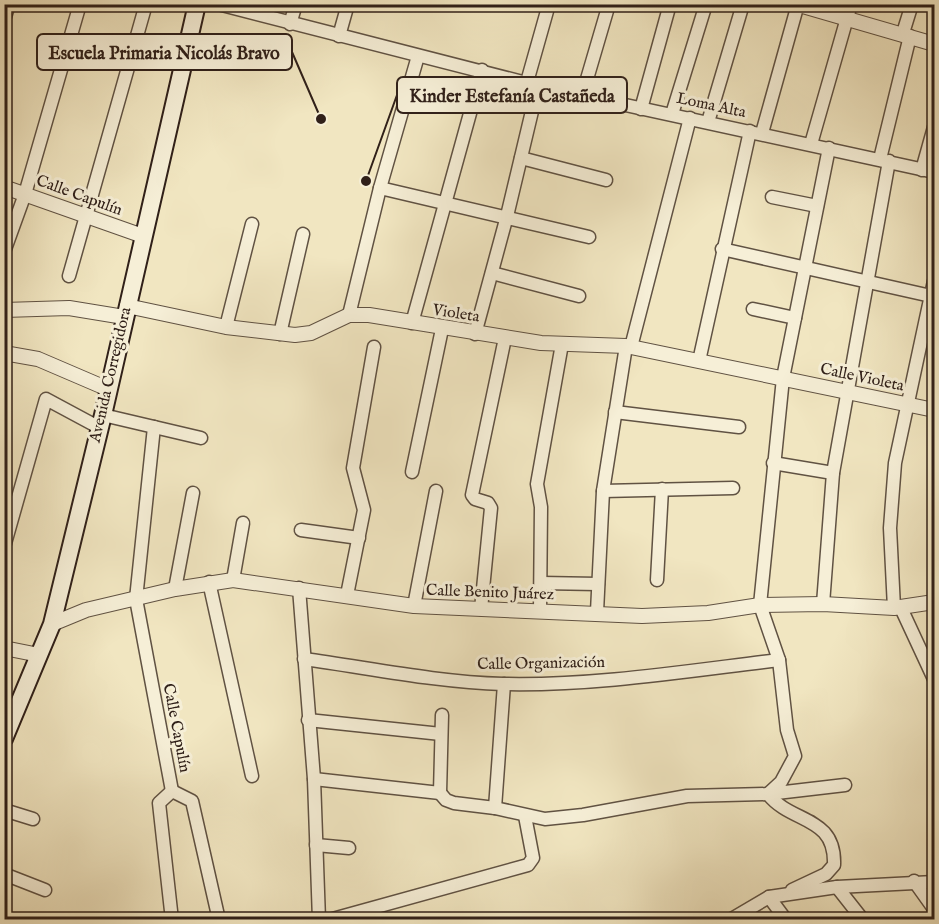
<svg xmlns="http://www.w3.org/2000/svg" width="939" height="924" viewBox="0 0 939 924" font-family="'IM FELL English',serif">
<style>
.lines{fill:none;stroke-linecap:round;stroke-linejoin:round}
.minor-casing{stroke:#605243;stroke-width:15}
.tertiary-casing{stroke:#605243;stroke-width:16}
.secondary-casing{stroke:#302019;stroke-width:20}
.minor{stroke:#f6efd7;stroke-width:12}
.tertiary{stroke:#f6efd7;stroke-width:14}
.secondary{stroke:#f6efd7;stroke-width:16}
.labels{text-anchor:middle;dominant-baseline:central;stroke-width:6;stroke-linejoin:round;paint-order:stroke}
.street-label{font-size:16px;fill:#302019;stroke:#f6efd7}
.leader{fill:none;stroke:#302019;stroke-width:2}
.callout-dot{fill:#302019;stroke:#f6efd7;stroke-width:2}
.callout{fill:#f6efd7;stroke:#302019;stroke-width:2}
.callout-label{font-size:18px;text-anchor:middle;font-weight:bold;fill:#302019}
</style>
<rect width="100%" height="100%" fill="#f1e6c1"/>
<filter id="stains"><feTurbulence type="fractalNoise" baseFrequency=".00333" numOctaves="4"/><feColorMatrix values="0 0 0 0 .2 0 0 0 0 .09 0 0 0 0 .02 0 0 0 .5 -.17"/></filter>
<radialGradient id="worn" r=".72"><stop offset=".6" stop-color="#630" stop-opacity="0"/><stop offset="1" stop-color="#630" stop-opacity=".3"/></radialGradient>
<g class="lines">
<defs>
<g id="minor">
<polyline points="218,4 538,86 934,172"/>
<polyline points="4,20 9,4"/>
<polyline points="290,24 296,4"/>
<polyline points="903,33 912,4"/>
<polyline points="339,36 348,4"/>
<polyline points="527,82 549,4"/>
<polyline points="582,96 609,4"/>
<polyline points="641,109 670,4"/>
<polyline points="672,114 706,4"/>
<polyline points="708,122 743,4"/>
<polyline points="762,133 798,4"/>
<polyline points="811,144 851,4"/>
<polyline points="521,158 606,180"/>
<polyline points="880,159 910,36"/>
<polyline points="922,170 934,127"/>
<polyline points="380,188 589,237"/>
<polyline points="772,197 817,206"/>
<polyline points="722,249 931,296"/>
<polyline points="4,252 25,194 80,4"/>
<polyline points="492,273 579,296"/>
<polyline points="69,276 146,4"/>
<polyline points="753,309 795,318"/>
<polyline points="349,315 380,188 418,56"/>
<polyline points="412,323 482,70"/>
<polyline points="226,327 252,224"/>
<polyline points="280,334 303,234"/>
<polyline points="475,334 507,216 538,86"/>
<polyline points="631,347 690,118"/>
<polyline points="699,361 750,131"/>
<polyline points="615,412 739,427"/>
<polyline points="103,415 201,438"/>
<polyline points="154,427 136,599 172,791"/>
<polyline points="773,463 833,473"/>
<polyline points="412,472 442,329"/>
<polyline points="603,491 733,488"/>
<polyline points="301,530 359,538"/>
<polyline points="4,547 46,399 100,428"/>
<polyline points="233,580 243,523"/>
<polyline points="657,580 662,489"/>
<polyline points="209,582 252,776"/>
<polyline points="541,583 598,584"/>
<polyline points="299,588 314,779 319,920"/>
<polyline points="175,589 193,493"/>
<polyline points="347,595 364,510 353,468 374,347"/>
<polyline points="823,604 833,473 889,161"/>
<polyline points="414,606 436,491"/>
<polyline points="894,608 890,528 895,463 934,281"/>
<polyline points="901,608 934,679"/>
<polyline points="481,609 491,508 488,503 475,499 472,495 505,338"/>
<polyline points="540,611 541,507 537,484 562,344"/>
<polyline points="597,612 603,491 626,346"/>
<path d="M 304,659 C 370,668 436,682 503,684 C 595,686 687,671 779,660"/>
<polyline points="308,720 441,734"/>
<polyline points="314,779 440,793"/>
<polyline points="172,791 192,801 219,920"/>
<polyline points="172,791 159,803 172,920"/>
<polyline points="440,793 446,800 454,803 495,808 545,819 583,815 687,796 768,794 845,785"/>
<polyline points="440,793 442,715"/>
<polyline points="768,794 781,782 795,756 787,730 779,660 760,605 783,378 829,148"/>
<path d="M 768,794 C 791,824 836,815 834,865 L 826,874 L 792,890"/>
<polyline points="495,808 504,684"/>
<polyline points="4,810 33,819"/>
<polyline points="316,845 349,848"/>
<polyline points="4,874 45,890"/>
<polyline points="914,881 934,909"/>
<polyline points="837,887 863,920"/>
<polyline points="769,897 786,920"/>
<polyline points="329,920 528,865 533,858 525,816"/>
<polyline points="730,920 769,897 837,887 934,882"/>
</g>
<g id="tertiary">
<polyline points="796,4 934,44"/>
<polyline points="4,187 143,236"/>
<polyline points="127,306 226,327 295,335 311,333 349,315 369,315 541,343 626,346 934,410"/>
<polyline points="4,310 69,308 124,317"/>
<polyline points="4,353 38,359 108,389"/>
<polyline points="52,624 86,610 175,589 233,580 414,606 642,616 708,613 760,605 823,604 894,608 934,602"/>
<polyline points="4,648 39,655"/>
</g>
<polyline id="secondary" points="4,739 52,624 103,415 197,4"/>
</defs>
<use href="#minor" class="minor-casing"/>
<use href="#tertiary" class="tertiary-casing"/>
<use href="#secondary" class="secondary-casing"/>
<use href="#minor" class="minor"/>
<use href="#tertiary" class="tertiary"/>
<use href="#secondary" class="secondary"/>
</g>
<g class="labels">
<g class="street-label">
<text transform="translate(711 106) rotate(12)">Loma Alta</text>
<text transform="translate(79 196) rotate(20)">Calle Capulín</text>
<text transform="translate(456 314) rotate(9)">Violeta</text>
<text transform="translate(111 375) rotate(-77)">Avenida Corregidora</text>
<text transform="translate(862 378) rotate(12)">Calle Violeta</text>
<text transform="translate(490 593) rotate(2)">Calle Benito Juárez</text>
<text transform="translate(541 664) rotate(-1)">Calle Organización</text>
<text transform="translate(176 728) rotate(79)">Calle Capulín</text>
</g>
</g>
<path class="leader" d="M321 119L292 52M366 181L397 95"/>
<g class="callout-dot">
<circle cx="321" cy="119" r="6"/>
<circle cx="366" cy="181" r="6"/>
</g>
<g class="callout">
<rect x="37" y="34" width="255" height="36" rx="6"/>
<rect x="397" y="77" width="230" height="36" rx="6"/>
</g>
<g class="callout-label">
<text x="164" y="59">Escuela Primaria Nicolás Bravo</text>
<text x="512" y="102">Kinder Estefanía Castañeda</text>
</g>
<rect width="939" height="924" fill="none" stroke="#f1e6c1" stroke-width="24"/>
<rect x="6" y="6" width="927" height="912" fill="none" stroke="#302019" stroke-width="3"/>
<rect x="12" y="12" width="915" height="900" fill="none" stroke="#302019" stroke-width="1.5"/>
<rect width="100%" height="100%" filter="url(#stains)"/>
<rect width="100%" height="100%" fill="url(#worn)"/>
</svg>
